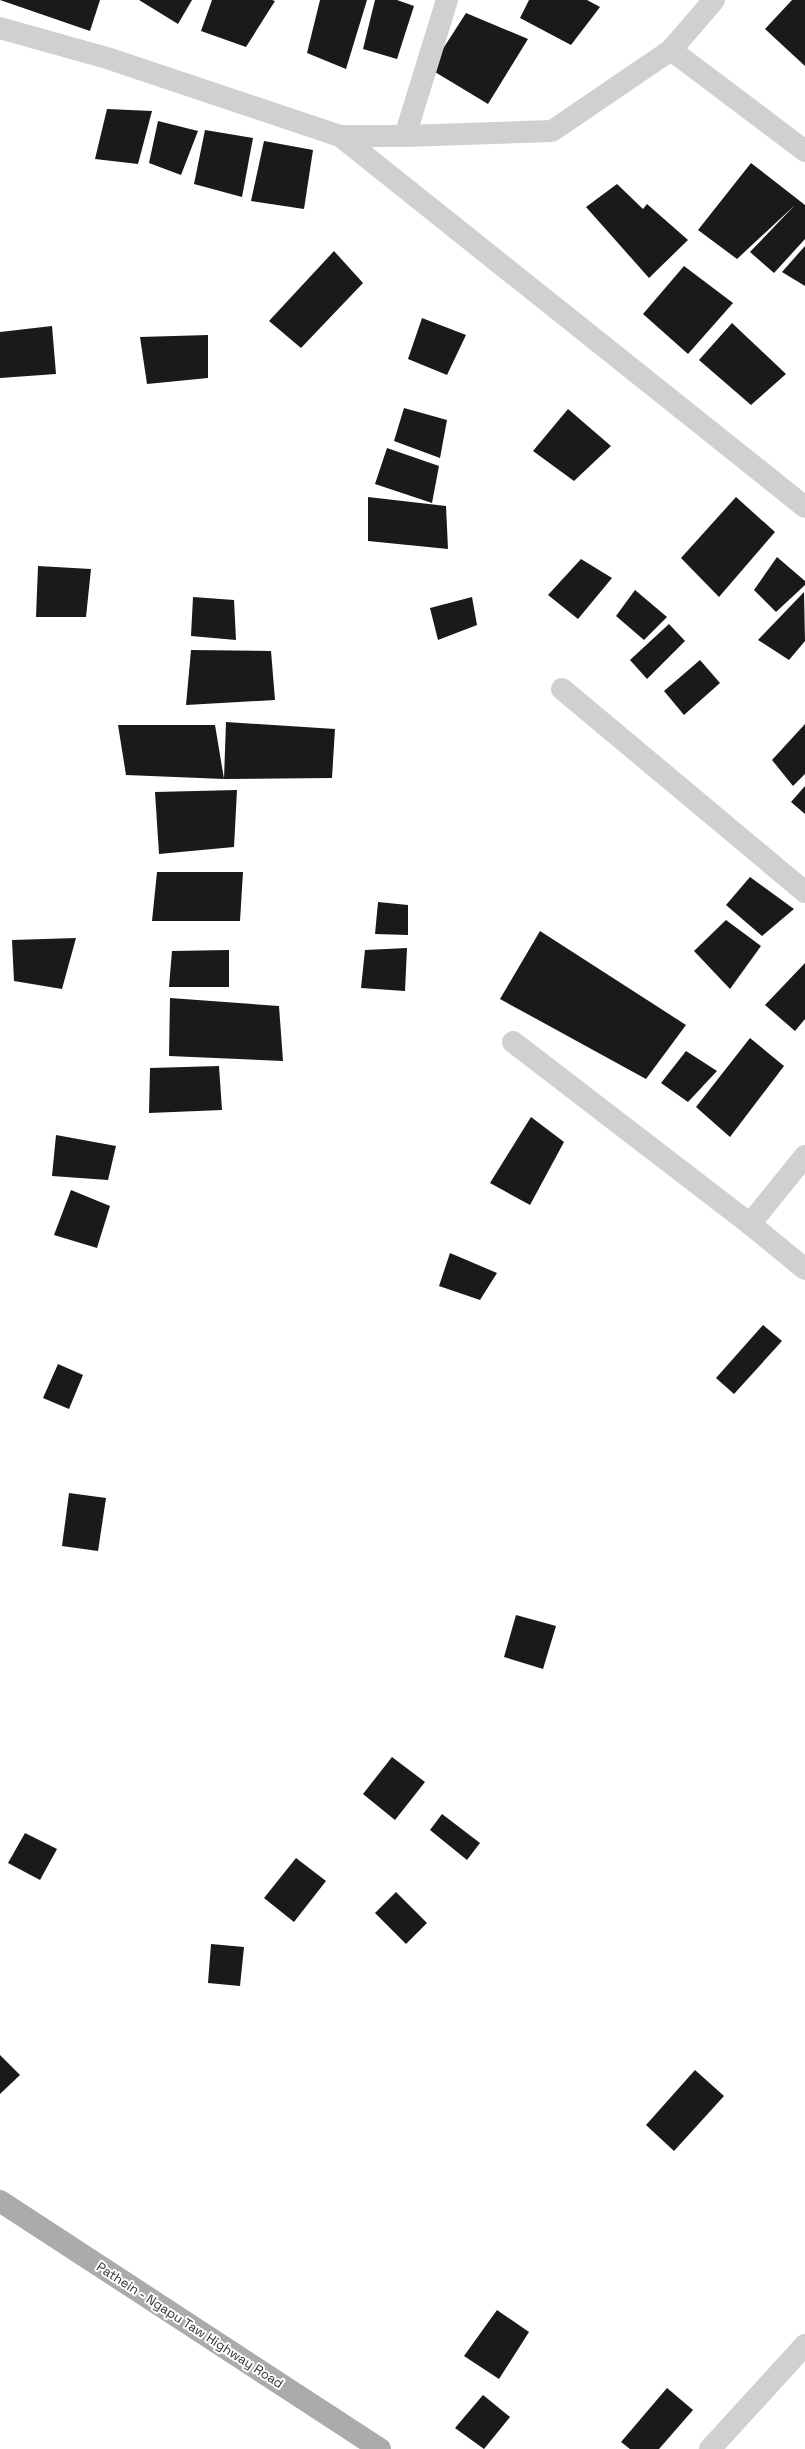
<svg xmlns="http://www.w3.org/2000/svg" width="805" height="2449" viewBox="0 0 805 2449" font-family="'Space Grotesk',sans-serif">
<style>
.building{fill:#1a1a1a}
.lines{fill:none;stroke-linecap:round;stroke-linejoin:round}
.minor{stroke:#d0d0d0;stroke-width:22}
.major{stroke:#ababab;stroke-width:22}
.labels{text-anchor:middle;dominant-baseline:central;stroke-width:4;stroke-linejoin:round;paint-order:stroke}
.street-label{font-size:13px;fill:#333;stroke:#fff}
</style>
<rect width="100%" height="100%" fill="#fff"/>
<g class="building">
<polygon points="0,0 100,0 90,31"/>
<polygon points="139,0 192,0 178,24"/>
<polygon points="212,0 272,0 275,1 246,47 201,31"/>
<polygon points="320,0 367,0 346,69 307,53"/>
<polygon points="375,0 397,0 414,6 397,59 363,49"/>
<polygon points="529,0 587,0 600,7 571,45 520,18"/>
<polygon points="792,0 805,0 805,66 765,29"/>
<polygon points="466,13 528,39 488,104 430,69"/>
<polygon points="107,109 152,111 138,164 95,159"/>
<polygon points="158,121 198,131 181,175 149,163"/>
<polygon points="205,130 253,138 242,197 194,184"/>
<polygon points="264,141 313,150 304,209 251,201"/>
<polygon points="751,163 805,205 805,239 774,273 750,252 795,205 737,259 698,230"/>
<polygon points="617,184 643,209 647,204 688,240 649,278 586,207"/>
<polygon points="805,246 805,286 782,272"/>
<polygon points="334,251 363,283 301,348 269,321"/>
<polygon points="684,266 733,303 688,354 643,314"/>
<polygon points="422,318 466,335 447,375 408,359"/>
<polygon points="732,323 786,374 751,405 699,360"/>
<polygon points="52,326 56,374 0,378 0,332"/>
<polygon points="208,335 208,378 147,384 140,337"/>
<polygon points="404,408 447,420 440,458 394,441"/>
<polygon points="568,409 611,446 574,481 533,451"/>
<polygon points="387,448 439,466 432,503 375,484"/>
<polygon points="368,497 446,506 448,549 368,541"/>
<polygon points="736,497 775,532 719,597 681,558"/>
<polygon points="777,557 805,581 805,585 776,612 754,590"/>
<polygon points="581,559 612,578 578,619 548,595"/>
<polygon points="38,566 91,569 86,617 36,617"/>
<polygon points="635,590 667,617 644,640 616,616"/>
<polygon points="804,592 805,641 789,660 758,640"/>
<polygon points="193,597 234,600 236,640 191,636"/>
<polygon points="472,597 477,625 438,640 430,608"/>
<polygon points="669,624 685,641 647,679 630,660"/>
<polygon points="191,650 271,651 275,700 186,705"/>
<polygon points="700,660 720,683 684,715 664,691"/>
<polygon points="226,722 335,729 332,778 224,779"/>
<polygon points="805,724 805,774 793,786 772,760"/>
<polygon points="118,725 215,725 224,779 126,775"/>
<polygon points="805,786 805,814 791,802"/>
<polygon points="237,790 234,847 159,854 155,792"/>
<polygon points="157,872 243,872 240,921 152,921"/>
<polygon points="750,877 794,909 762,936 726,905"/>
<polygon points="378,902 408,905 408,935 375,934"/>
<polygon points="726,920 761,946 730,989 694,951"/>
<polygon points="540,931 686,1025 646,1079 500,999"/>
<polygon points="76,938 62,989 14,981 12,940"/>
<polygon points="407,948 405,991 361,988 365,950"/>
<polygon points="229,950 229,987 169,987 172,951"/>
<polygon points="805,963 805,1019 795,1031 765,1005"/>
<polygon points="170,998 279,1006 283,1061 169,1056"/>
<polygon points="750,1038 784,1066 730,1137 696,1107"/>
<polygon points="686,1051 717,1071 688,1102 661,1083"/>
<polygon points="219,1066 222,1110 149,1113 150,1068"/>
<polygon points="531,1117 564,1142 530,1205 490,1183"/>
<polygon points="56,1135 116,1146 108,1180 52,1176"/>
<polygon points="71,1190 110,1206 97,1248 54,1235"/>
<polygon points="450,1253 497,1273 480,1300 439,1286"/>
<polygon points="763,1325 782,1341 734,1394 716,1378"/>
<polygon points="58,1364 83,1375 69,1409 43,1398"/>
<polygon points="69,1493 106,1498 98,1551 62,1546"/>
<polygon points="516,1615 556,1626 543,1669 504,1657"/>
<polygon points="392,1757 425,1782 395,1820 363,1794"/>
<polygon points="442,1814 480,1843 467,1860 430,1830"/>
<polygon points="25,1833 57,1849 40,1880 8,1863"/>
<polygon points="296,1858 326,1881 294,1922 264,1898"/>
<polygon points="396,1892 427,1923 406,1944 375,1913"/>
<polygon points="211,1944 244,1947 240,1986 208,1983"/>
<polygon points="0,2055 20,2075 0,2094"/>
<polygon points="695,2070 724,2096 674,2151 646,2125"/>
<polygon points="497,2310 529,2332 499,2379 464,2356"/>
<polygon points="667,2388 693,2410 659,2449 630,2449 621,2442"/>
<polygon points="483,2395 510,2417 484,2449 455,2428"/>
</g>
<g class="lines">
<g class="minor">
<polyline points="0,28 107,58 340,136 405,136 552,131 671,50 714,0"/>
<polyline points="671,50 805,151"/>
<polyline points="340,136 805,507"/>
<polyline points="405,136 447,0"/>
<polyline points="562,689 805,892"/>
<polyline points="513,1042 750,1224 805,1269"/>
<polyline points="750,1224 805,1156"/>
<polyline points="710,2449 805,2345"/>
</g>
<polyline class="major" points="0,2201 380,2449"/>
</g>
<g class="labels">
<g class="street-label">
<text transform="translate(190 2325) rotate(33)">Pathein - Ngapu Taw Highway Road</text>
</g>
</g>
</svg>
